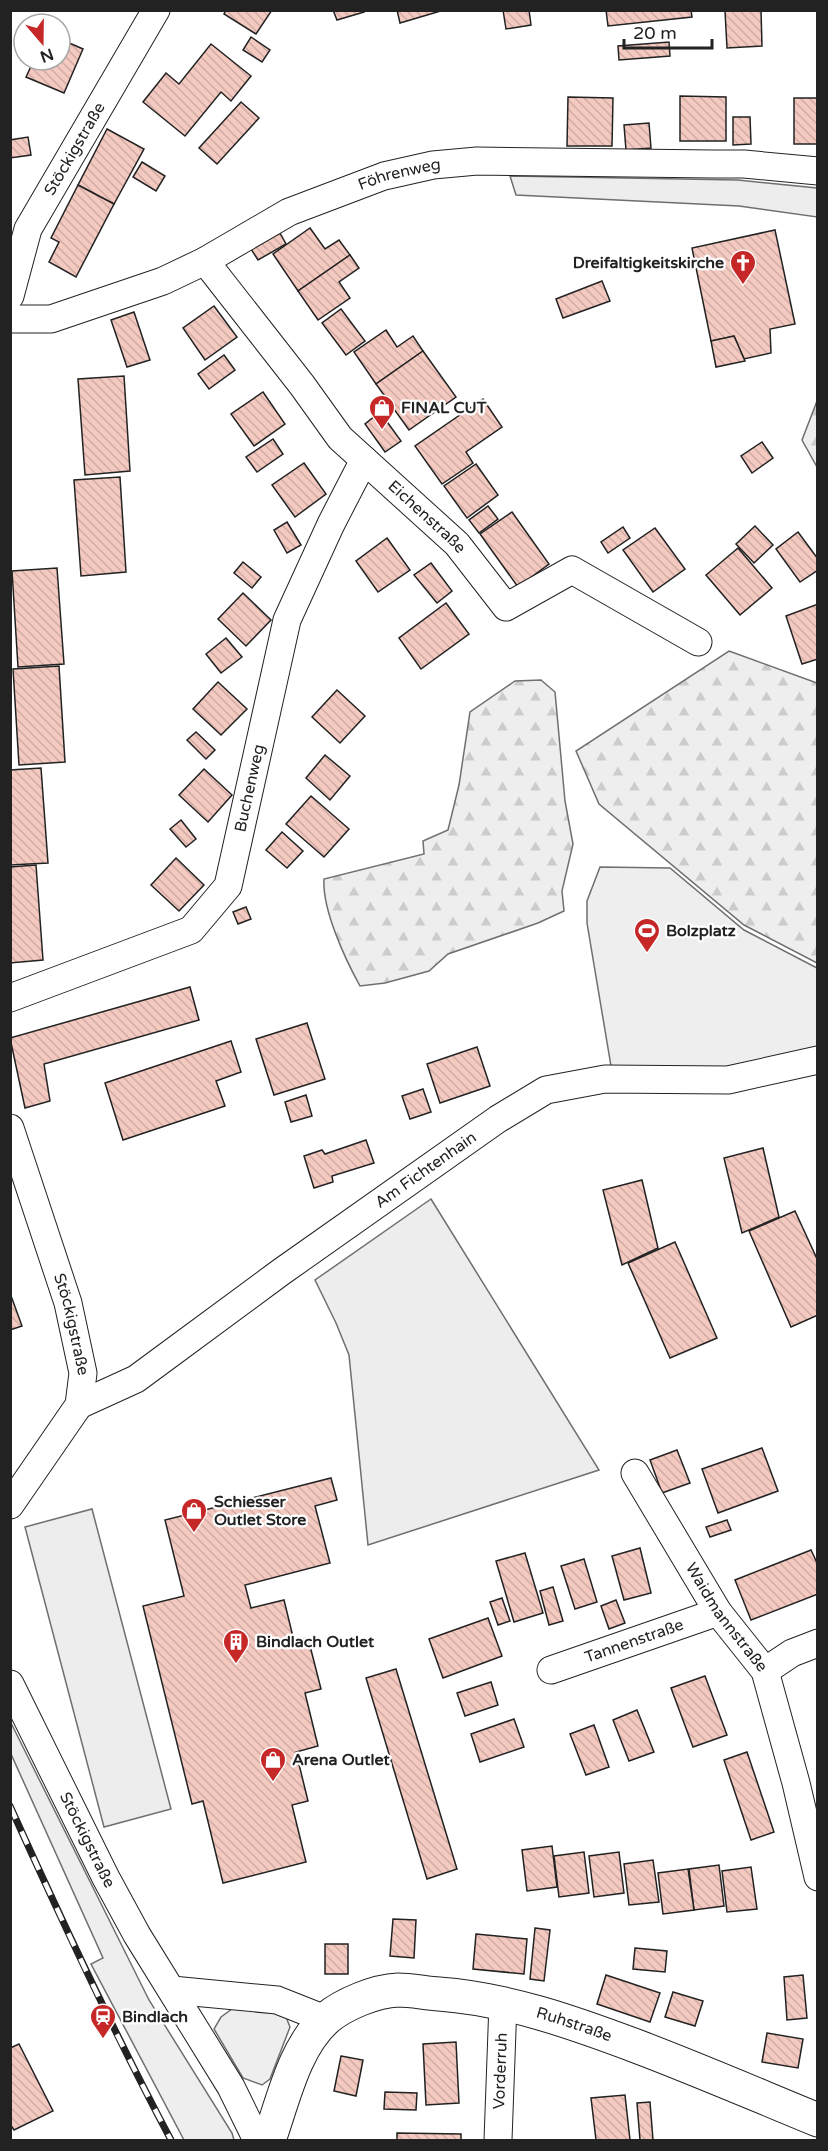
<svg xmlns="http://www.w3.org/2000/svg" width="828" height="2151" viewBox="0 0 828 2151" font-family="'Varela Round',sans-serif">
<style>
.green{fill:#eee;stroke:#6f6f6f;stroke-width:1.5}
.forest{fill:url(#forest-firs);stroke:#6f6f6f;stroke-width:1.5}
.parking{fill:#ededed;stroke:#6f6f6f;stroke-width:1.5}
.building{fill:url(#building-back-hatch);stroke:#222;stroke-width:1.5}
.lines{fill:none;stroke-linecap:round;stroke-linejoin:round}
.street-casing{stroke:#222;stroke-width:29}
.secondary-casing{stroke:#222;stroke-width:35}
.street{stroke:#fff;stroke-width:27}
.secondary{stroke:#fff;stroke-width:33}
.rail-casing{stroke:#222;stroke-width:7}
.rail{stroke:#fff;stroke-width:4.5;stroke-dasharray:14;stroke-linecap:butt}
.labels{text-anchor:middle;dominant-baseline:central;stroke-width:4.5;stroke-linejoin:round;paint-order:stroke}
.street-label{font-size:16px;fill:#222;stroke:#fff}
.poi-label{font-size:16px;font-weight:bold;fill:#222;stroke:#fff;text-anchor:start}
</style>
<defs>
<pattern id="forest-firs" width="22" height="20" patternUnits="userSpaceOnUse" patternTransform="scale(1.5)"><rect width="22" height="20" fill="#eee"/><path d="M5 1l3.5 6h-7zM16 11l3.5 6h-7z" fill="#ccc"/></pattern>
<pattern id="building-back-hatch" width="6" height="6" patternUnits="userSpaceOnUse" patternTransform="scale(1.5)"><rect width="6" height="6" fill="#f3c9c0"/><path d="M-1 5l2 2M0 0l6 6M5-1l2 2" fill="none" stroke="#d0aca5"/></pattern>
</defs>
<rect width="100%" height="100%" fill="#fff"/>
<g class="green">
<polygon points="600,867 670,868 744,930 817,968 817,1054 728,1069 611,1066 587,923 587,901"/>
<polygon points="11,1723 149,2000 232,2133 234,2140 184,2140 91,1964 103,1958 11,1754"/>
<polygon points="232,2009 274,2011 286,2017 290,2027 270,2079 262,2085 243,2078 214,2029 221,2017"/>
</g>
<g class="forest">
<polygon points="817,401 818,467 817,467 802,440"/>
<polygon points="729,651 817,683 817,963 744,925 599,804 576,751"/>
<path d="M 541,680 L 555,692 L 565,801 L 573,844 L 562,891 L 564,911 L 538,923 L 448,954 L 429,971 L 385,983 L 360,986 C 345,959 322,909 324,879 L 424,854 L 423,841 L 448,830 L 459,785 L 470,712 L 515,681 Z"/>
</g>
<g class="parking">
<polygon points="510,176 738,180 817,188 817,217 739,206 516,195"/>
<polygon points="431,1199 599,1470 368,1545 349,1355 336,1323 315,1280"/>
<polygon points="92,1509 171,1809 104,1827 25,1527"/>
</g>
<g class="building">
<polygon points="226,10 272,10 256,34 224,14"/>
<polygon points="333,10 363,10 364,12 337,20"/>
<polygon points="397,10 444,10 400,23"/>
<polygon points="503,10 529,10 531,25 506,29"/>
<polygon points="606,10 691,10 692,17 608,26"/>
<polygon points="761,10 762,46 727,48 725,11"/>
<polygon points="251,37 270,50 262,62 243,50"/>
<polygon points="60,39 83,49 64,93 26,77 34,60 60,60"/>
<polygon points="669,42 670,56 619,60 618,46"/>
<polygon points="211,44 251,76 231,101 221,92 185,136 143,102 166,73 179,84"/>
<polygon points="680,96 726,97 726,141 680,141"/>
<polygon points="568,97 613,98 612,146 567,146"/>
<rect x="794" y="98" width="24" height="46"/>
<polygon points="241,102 259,118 217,164 199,148"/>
<polygon points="733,117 750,117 751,144 733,145"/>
<polygon points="649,123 651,148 626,150 624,125"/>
<polygon points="107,129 144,149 114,204 78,185"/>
<polygon points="28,137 31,155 10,158 10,140"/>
<polygon points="142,162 165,176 156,191 133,177"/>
<polygon points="78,185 114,204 76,277 49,262 59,242 51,238"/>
<polygon points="310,228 325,249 339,240 350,255 298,291 273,254"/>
<polygon points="775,230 795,324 770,329 771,353 744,359 734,336 711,341 692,248"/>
<polygon points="280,233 286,244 258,260 251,249"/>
<polygon points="350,255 359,268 339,282 350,298 318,320 298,291"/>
<polygon points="602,281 610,301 563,318 556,299"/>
<polygon points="214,306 237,337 205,360 183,328"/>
<polygon points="341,309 365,341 346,355 322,323"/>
<polygon points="134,312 150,360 127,367 111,320"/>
<polygon points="386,330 397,347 413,336 423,351 376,384 354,352"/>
<polygon points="734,336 745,361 716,367 711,341"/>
<polygon points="423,351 456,397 409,430 376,384"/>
<polygon points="224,355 235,370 209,389 198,374"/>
<polygon points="124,376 130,471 85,475 78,379"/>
<polygon points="263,392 285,424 254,446 231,414"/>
<polygon points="483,399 502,427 466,452 473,463 442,484 415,446"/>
<polygon points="380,412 401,441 385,452 365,424"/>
<polygon points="273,439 283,454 257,472 246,457"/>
<polygon points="762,442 773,458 752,473 741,456"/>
<polygon points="304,463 326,494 295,517 272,485"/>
<polygon points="476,464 498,495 467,518 444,486"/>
<polygon points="120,477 126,572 81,576 74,480"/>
<polygon points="488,506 498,519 479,533 469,520"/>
<polygon points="512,512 549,564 518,587 480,534"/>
<polygon points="287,522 301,545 287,553 274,530"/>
<polygon points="755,526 773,545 754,563 736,544"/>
<polygon points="623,527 630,538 608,553 601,542"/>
<polygon points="655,528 685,569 653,592 623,550"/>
<polygon points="798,532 818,559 818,570 800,582 776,549"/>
<polygon points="387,538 410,570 378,592 356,561"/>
<polygon points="738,548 772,588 740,615 706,575"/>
<polygon points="243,562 261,577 252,588 234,573"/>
<polygon points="431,563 452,591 437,603 414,575"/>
<polygon points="57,568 64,664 18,667 12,571"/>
<polygon points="243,593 271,620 246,646 218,619"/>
<polygon points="446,603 469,634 421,669 399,638"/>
<polygon points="818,604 818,659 802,664 786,616"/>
<polygon points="226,638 242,657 221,673 206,654"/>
<polygon points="59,666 65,762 19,765 13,669"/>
<polygon points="218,682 247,709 221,735 193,709"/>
<polygon points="337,690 365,716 340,743 312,717"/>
<polygon points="196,732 215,750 206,759 187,740"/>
<polygon points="325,755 350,776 330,800 306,778"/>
<polygon points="41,768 48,863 10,865 10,770"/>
<polygon points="204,769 232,795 208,822 179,795"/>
<polygon points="311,796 349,829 324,857 286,824"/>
<polygon points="181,820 196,839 186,847 170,829"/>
<polygon points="282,832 303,851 287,868 266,850"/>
<polygon points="176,858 204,885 179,911 151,885"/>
<polygon points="36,865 43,960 10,963 10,867"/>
<polygon points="246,907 251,919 238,924 233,912"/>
<polygon points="190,987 199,1020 44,1064 50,1101 25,1108 10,1038"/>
<polygon points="307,1023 325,1079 274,1095 256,1039"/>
<polygon points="231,1041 241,1072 216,1081 225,1106 123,1140 105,1083"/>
<polygon points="477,1047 490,1086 440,1103 427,1064"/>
<polygon points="423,1089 431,1112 410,1119 402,1096"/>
<polygon points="306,1095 312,1116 291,1122 285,1102"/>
<polygon points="366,1140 374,1163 332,1176 333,1182 314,1188 304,1156 322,1150 325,1154"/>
<polygon points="763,1148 779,1217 742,1233 724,1158"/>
<polygon points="642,1180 658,1248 622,1265 603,1190"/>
<polygon points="795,1211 818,1261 818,1315 791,1327 749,1231"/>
<polygon points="675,1242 717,1338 670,1358 628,1263"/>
<polygon points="10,1293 22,1326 10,1330"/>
<polygon points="762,1448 778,1491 718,1513 702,1469"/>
<polygon points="677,1450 690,1483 662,1493 650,1460"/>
<polygon points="331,1478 337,1500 315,1506 330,1563 245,1585 251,1608 284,1600 294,1641 308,1638 321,1689 305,1693 318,1746 296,1752 308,1801 292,1805 306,1862 223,1883 203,1801 192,1804 143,1606 184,1596 165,1520"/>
<polygon points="727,1520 731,1530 710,1537 706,1527"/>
<polygon points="640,1548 651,1593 624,1600 612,1556"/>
<polygon points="811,1550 818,1565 818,1594 751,1620 735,1580"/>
<polygon points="525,1553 543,1613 514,1622 496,1561"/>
<polygon points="584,1559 597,1602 575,1609 561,1566"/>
<polygon points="553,1587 563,1621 549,1625 540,1591"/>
<polygon points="502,1598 510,1621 498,1625 490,1602"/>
<polygon points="616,1600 625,1623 609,1629 601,1606"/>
<polygon points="488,1618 502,1656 443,1678 429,1639"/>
<polygon points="396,1669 457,1869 427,1879 366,1678"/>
<polygon points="705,1676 727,1735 693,1747 671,1688"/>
<polygon points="491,1682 498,1705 465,1716 457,1693"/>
<polygon points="637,1710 654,1752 629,1761 613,1720"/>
<polygon points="514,1719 524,1747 480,1762 471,1734"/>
<polygon points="594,1725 609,1767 586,1775 570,1734"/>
<polygon points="747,1752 774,1832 751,1840 724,1760"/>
<polygon points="552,1846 557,1887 527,1891 522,1850"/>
<polygon points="584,1852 589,1893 559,1897 554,1856"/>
<polygon points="619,1852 624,1893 594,1897 589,1856"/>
<polygon points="653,1860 659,1902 629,1905 624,1864"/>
<polygon points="719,1865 724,1906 694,1910 689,1869"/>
<polygon points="751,1867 757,1909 727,1912 722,1871"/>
<polygon points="688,1869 694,1910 663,1914 658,1873"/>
<polygon points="393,1919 416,1920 414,1958 390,1956"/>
<polygon points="535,1928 550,1930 544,1981 530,1979"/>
<polygon points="476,1934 527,1939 524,1974 473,1969"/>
<rect x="325" y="1944" width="23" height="30"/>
<polygon points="635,1948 667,1951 665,1972 633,1969"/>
<polygon points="606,1975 660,1993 650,2022 597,2004"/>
<polygon points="803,1975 807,2018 787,2020 784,1977"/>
<polygon points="673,1992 703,2001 695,2026 665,2017"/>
<polygon points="767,2033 803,2039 798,2068 762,2062"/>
<polygon points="456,2042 459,2103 426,2105 423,2044"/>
<polygon points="19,2044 53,2111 14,2130 10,2124 10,2048"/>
<polygon points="341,2056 363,2060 356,2096 334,2091"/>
<polygon points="385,2092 417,2093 416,2110 384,2109"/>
<polygon points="625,2095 630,2140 596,2140 591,2098"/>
<polygon points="650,2102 653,2140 640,2140 637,2103"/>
<polygon points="397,2133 461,2134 461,2140 397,2140"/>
</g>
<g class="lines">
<defs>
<g id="street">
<path id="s1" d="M 205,261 L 302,385 L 340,438 L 457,544 L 506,607 L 572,570 L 698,642"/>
<path id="s2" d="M 10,296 L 28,229 L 156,10"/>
<path id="s3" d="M 10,319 L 51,319 L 163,281 L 205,261 L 289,212 L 384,176 L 433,165 L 477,161 L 713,164 L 744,164 L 818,171"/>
<path id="s4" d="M 10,998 L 191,930 L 228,886 L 287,620 L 331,524 L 364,460"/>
<path id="s5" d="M 10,1128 L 68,1303 L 83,1373 L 79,1405 L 10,1505"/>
<path id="s6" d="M 79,1405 L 136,1379 L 281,1272 L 498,1119 L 546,1090 L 605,1079 L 728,1080 L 818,1060"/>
<path id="s7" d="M 635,1473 L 718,1612 L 765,1671 L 796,1783 L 818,1877"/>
<path id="s8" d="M 551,1670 L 718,1612"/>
<polyline points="765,1671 792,1653 818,1643"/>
<path id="s9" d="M 10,1684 L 106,1878 L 137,1935 L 231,2087 L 257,2140"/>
<polyline points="172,1990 277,2000 325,2019"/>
<path id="s10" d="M 498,2140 L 503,2003"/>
</g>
<g id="secondary">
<path id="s11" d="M 269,2140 C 283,2101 294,2047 327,2018 C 344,2004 375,1991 398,1990 C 411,1990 425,1993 439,1994 C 507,1999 572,2022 636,2046 C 697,2069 757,2095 818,2120"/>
</g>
</defs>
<use href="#street" class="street-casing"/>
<use href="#secondary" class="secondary-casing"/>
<use href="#street" class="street"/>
<use href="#secondary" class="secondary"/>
<defs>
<path id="rail" d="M 10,1806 C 61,1919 113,2031 171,2140"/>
</defs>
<use href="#rail" class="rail-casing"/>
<use href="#rail" class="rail"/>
</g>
<defs>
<symbol id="church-pin" viewBox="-11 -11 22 30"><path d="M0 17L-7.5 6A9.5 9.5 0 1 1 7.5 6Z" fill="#c62828" stroke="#fff"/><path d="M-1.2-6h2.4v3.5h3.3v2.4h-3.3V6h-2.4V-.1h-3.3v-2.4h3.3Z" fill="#fff"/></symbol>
<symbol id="shop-pin" viewBox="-11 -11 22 30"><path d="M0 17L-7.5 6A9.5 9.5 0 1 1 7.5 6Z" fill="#c62828" stroke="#fff"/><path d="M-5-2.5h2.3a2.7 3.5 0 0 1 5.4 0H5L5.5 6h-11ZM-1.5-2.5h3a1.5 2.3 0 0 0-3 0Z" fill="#fff"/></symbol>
<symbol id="stadium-pin" viewBox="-11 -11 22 30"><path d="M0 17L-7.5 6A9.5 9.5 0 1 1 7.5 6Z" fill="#c62828" stroke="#fff"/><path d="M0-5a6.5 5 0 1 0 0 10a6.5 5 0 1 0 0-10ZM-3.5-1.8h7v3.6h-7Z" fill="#fff"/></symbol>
<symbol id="building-pin" viewBox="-11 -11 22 30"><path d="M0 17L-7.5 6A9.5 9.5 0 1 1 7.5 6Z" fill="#c62828" stroke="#fff"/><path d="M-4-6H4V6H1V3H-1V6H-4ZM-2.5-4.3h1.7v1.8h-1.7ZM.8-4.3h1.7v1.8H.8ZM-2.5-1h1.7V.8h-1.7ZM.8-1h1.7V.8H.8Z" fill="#fff"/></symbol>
<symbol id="station-pin" viewBox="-11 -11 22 30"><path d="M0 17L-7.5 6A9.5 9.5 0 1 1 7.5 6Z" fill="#c62828" stroke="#fff"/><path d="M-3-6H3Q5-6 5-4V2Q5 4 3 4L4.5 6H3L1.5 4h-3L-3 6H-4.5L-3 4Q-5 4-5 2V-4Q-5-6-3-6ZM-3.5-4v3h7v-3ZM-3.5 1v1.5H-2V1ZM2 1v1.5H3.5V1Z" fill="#fff"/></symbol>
</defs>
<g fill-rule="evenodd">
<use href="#church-pin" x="728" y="248" width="30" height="40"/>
<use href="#shop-pin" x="367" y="393" width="30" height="40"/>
<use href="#stadium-pin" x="632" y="916" width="30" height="40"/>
<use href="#shop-pin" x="179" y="1496" width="30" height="40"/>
<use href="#building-pin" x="221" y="1627" width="30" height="40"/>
<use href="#shop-pin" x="258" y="1745" width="30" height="40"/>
<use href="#station-pin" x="88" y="2002" width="30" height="40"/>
</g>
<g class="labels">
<g class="street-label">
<text stroke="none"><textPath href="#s2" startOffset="162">Stöckigstraße</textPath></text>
<text stroke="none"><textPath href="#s3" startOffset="420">Föhrenweg</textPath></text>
<text stroke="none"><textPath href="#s1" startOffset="340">Eichenstraße</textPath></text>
<text stroke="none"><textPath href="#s4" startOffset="351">Buchenweg</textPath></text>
<text stroke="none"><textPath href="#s6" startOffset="420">Am Fichtenhain</textPath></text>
<text stroke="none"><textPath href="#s5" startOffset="206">Stöckigstraße</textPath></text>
<text stroke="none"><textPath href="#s7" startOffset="171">Waidmannstraße</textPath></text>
<text stroke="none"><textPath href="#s8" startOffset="88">Tannenstraße</textPath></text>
<text stroke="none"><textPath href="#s9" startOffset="174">Stöckigstraße</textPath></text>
<text stroke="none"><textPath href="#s11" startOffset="394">Ruhstraße</textPath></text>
<text stroke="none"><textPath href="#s10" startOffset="69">Vorderruh</textPath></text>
</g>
<g class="poi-label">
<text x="724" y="263" text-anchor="end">Dreifaltigkeitskirche</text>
<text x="401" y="408">FINAL CUT</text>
<text x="666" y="931">Bolzplatz</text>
<text x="214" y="1502">Schiesser<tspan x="214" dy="18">Outlet Store</tspan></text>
<text x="256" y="1642">Bindlach Outlet</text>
<text x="292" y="1760">Arena Outlet</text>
<text x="122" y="2017">Bindlach</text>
</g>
</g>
<rect width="828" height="2151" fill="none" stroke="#222222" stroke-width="24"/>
<g transform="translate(42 42) rotate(160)"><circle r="28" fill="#ffffff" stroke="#a7a7a7" stroke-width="1.5"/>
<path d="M0-4.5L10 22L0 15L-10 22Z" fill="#c62828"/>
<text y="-9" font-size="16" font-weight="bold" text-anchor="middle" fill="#222222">N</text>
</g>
<path d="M624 39v9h88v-9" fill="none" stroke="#222222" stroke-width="3"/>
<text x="633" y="39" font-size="18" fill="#222222" stroke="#ffffff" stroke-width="4.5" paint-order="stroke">20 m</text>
</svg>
